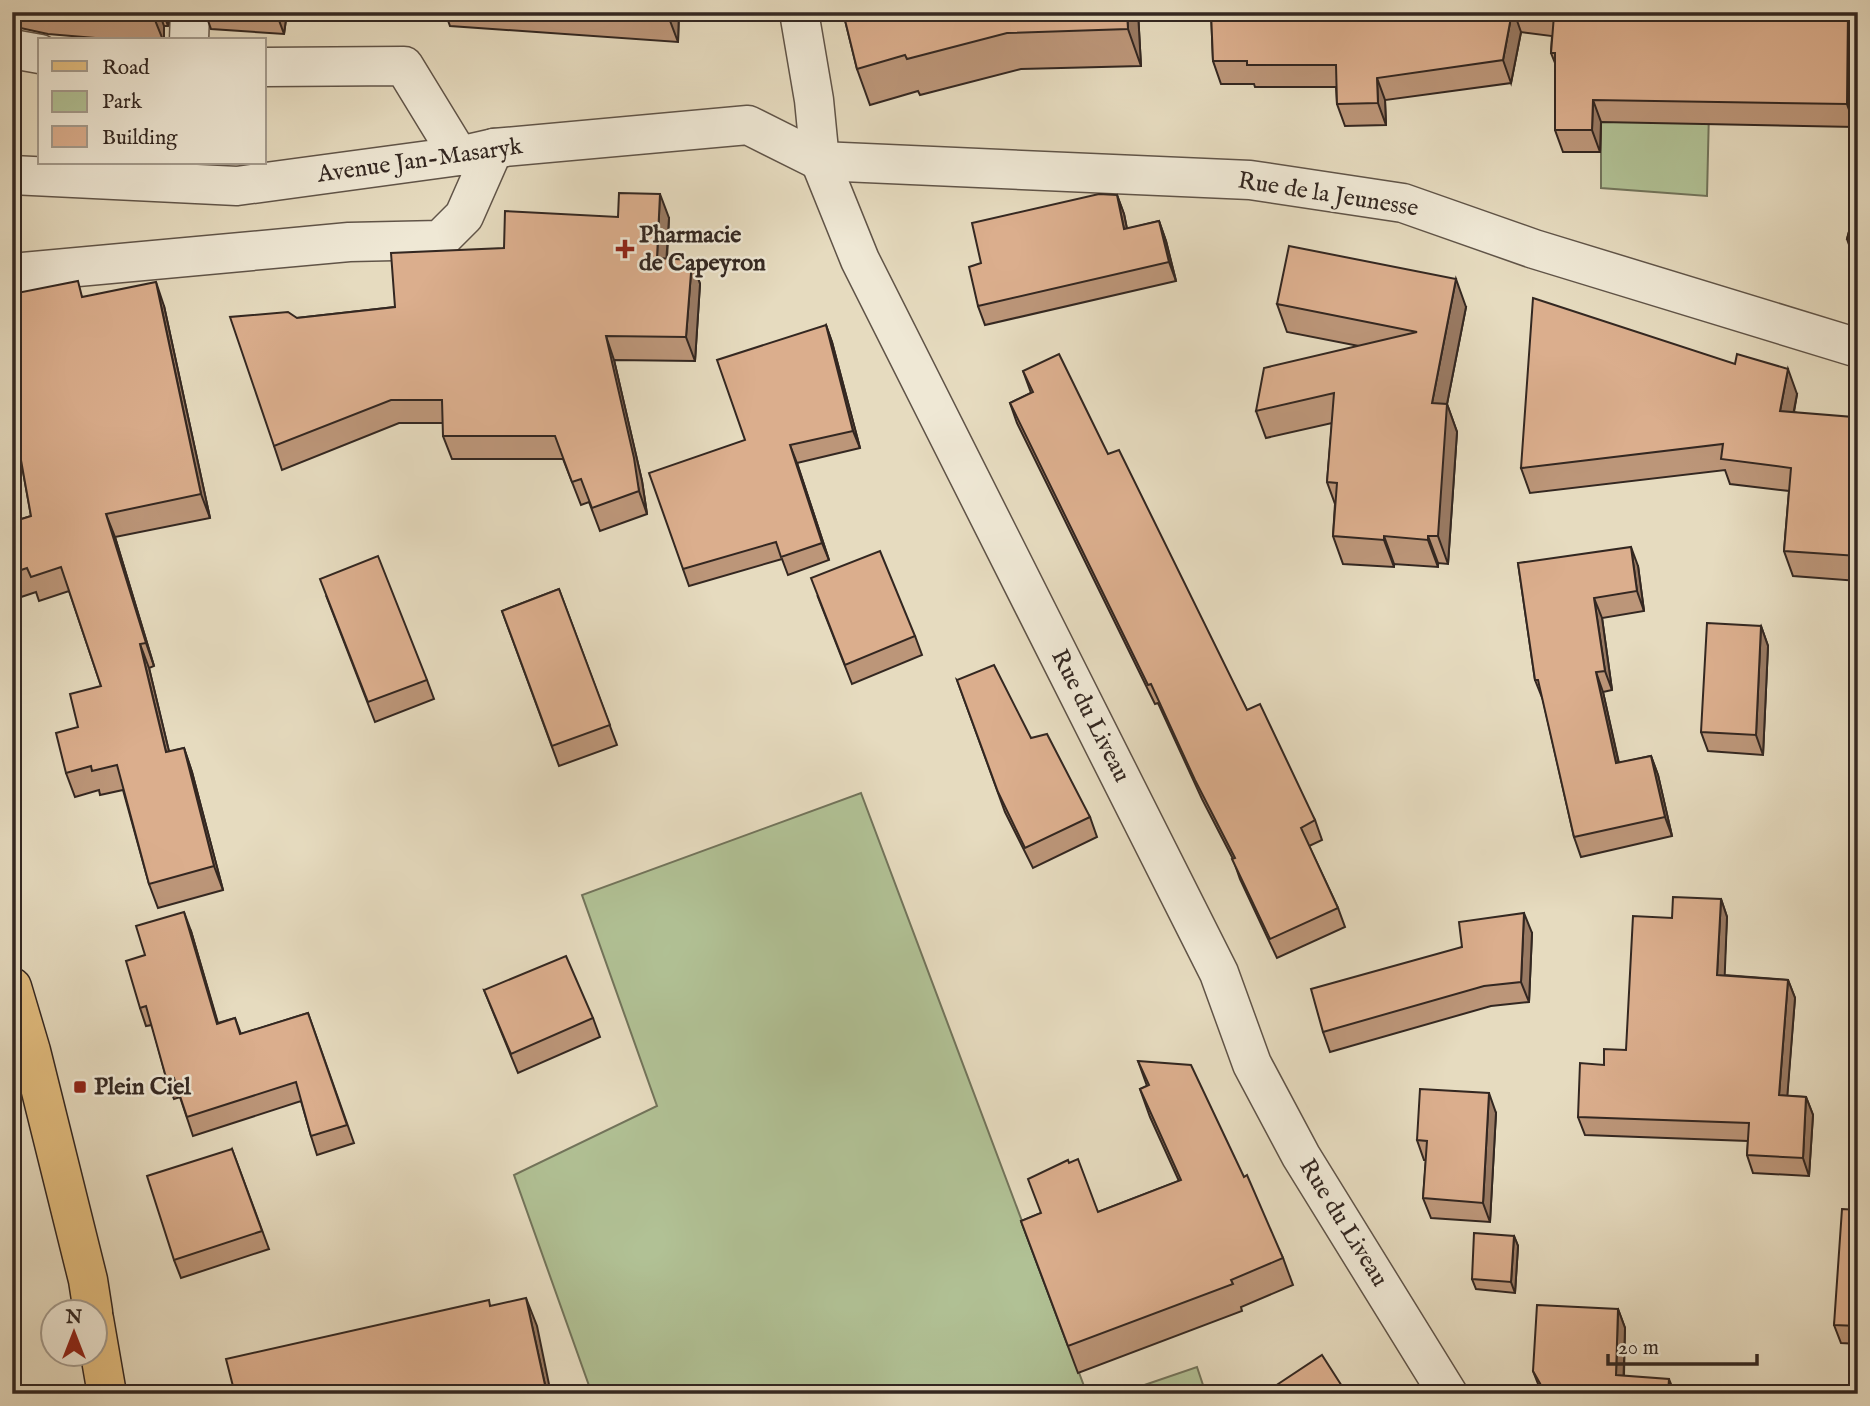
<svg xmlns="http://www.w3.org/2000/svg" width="1870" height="1406" viewBox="0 0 1870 1406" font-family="'IM FELL English',serif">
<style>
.green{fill:#b1c195;stroke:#72745b;stroke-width:2}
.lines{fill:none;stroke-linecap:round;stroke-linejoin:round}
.minor-casing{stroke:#605448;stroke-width:41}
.major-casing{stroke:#332721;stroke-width:41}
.minor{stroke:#efe8d5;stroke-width:38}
.major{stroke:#e3be80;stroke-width:38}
.wall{fill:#bc9679;stroke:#332721;stroke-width:2}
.shaded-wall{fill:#997a63;stroke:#332721;stroke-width:2}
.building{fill:#dbae8d;stroke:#332721;stroke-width:2}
.poi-dot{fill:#8f2418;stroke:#efe8d5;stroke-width:2.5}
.labels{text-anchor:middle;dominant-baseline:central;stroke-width:5;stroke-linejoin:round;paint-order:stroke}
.street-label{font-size:24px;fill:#332721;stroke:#efe8d5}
.poi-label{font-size:24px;font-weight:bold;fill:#332721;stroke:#efe8d5;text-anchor:start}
</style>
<rect width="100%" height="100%" fill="#e6dbbf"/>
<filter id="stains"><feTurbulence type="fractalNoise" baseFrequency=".00286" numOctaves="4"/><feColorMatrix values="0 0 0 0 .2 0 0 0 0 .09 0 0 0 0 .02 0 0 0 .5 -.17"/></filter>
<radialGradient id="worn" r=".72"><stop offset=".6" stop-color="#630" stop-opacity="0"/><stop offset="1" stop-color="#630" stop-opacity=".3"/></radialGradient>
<g class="green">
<polygon points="1711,25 1707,196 1601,188 1601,104"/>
<polygon points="861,793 1087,1394 592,1394 514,1175 657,1106 582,895"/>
<polygon points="1197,1367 1206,1394 1118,1394"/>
</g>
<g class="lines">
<defs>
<g id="minor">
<polyline points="799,12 814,100 820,161 860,260 1219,973 1252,1064 1301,1156 1448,1394"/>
<polyline points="189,40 190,12"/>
<polyline points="12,49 40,54"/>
<polyline points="264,67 404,66 459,156"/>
<polyline points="12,175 237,186 459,156 494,148 748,125 820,161 1250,180 1403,203 1534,249 1858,348"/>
<polyline points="12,273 349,242 440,240 464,216 494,148"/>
</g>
<g id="major">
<polyline points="12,987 31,1051 88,1280 93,1312"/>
<polyline points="94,1319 107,1394"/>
</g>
</defs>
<use href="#minor" class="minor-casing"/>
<use href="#major" class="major-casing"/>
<use href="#minor" class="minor"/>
<use href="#major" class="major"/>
</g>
<g class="wall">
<polygon points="12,12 170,12 168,26 164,26 164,40 119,40 48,34 16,27 12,28"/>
<polygon points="205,12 287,12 284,34 211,29"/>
<polygon points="445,12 679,12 678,42 450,26"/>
<polygon points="843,12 1138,12 1141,66 1021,69 920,95 918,91 870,105 857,69"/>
<polygon points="1211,12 1857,12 1855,127 1601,122 1600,152 1563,152 1555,130 1555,63 1551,53 1552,36 1521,32 1511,83 1385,100 1386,125 1345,126 1337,104 1336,87 1255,87 1254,84 1221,84 1213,61"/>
<polygon points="1117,195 1124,214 1127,229 1159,221 1166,241 1176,281 985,325 978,306 981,263"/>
<polygon points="1858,198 1858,260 1854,259 1847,239"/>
<polygon points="618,217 669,218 667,259 692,260 700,284 695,361 614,360 642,481 647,514 600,531 589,502 581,505 563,459 452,459 443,436 443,423 399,423 282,470 274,446 297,318 395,307 504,248"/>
<polygon points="12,294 84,297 164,306 210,518 115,537 154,666 149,668 169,752 184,748 192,772 223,890 158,908 149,884 123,790 100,795 99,790 75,797 66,773 78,727 101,686 69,591 39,601 36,592 12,600 12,522 31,516 13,416 12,416"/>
<polygon points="1277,304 1466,307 1447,404 1457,432 1448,564 1438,563 1438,567 1394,564 1394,567 1343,564 1333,536 1335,504 1327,482 1332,423 1266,438 1256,411 1359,346 1287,332"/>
<polygon points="826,325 832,342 860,448 797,463 829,560 788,575 782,559 689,586 683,569 745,440"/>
<polygon points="1023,371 1108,454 1247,710 1315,820 1322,840 1309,846 1338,908 1345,927 1277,958 1240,879 1233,859 1202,799 1158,703 1155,704 1017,423 1010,403 1031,393"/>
<polygon points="1797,394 1794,412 1858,431 1858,581 1793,576 1784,551 1789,491 1730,484 1725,470 1530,493 1521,468"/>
<polygon points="1518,563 1638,566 1644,611 1602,618 1612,690 1603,692 1619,763 1651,756 1658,775 1672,836 1581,857 1574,837 1543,700 1535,680"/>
<polygon points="559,589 617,745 559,766 502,611"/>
<polygon points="818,597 915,636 922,655 852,684"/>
<polygon points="327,598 427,680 434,699 375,722"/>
<polygon points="1761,626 1768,646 1763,755 1708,751 1701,732"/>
<polygon points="957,680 1031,738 1090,817 1097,837 1033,868 1005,812"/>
<polygon points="1721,899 1727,917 1724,975 1788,980 1795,998 1787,1096 1806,1097 1813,1115 1809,1176 1753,1173 1747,1155 1748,1141 1585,1135 1578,1117 1604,1065 1626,1050 1672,918"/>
<polygon points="191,931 218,1023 235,1018 241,1034 308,1013 354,1143 317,1155 311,1136 301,1101 193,1136 180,1097 174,1099 167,1081 152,1025 146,1026 140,1008 145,955"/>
<polygon points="1532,933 1529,1002 1491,1006 1330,1052 1323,1032 1462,947"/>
<polygon points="484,990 593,1018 600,1037 518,1073"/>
<polygon points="1138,1061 1244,1177 1283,1258 1293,1285 1241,1307 1242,1311 1078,1373 1021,1221 1041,1213 1098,1212 1179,1181 1150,1117 1140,1089 1147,1086"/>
<polygon points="1496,1113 1490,1222 1431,1218 1423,1198 1426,1160 1424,1160 1417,1140"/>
<polygon points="232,1149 269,1249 181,1278 174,1260"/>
<polygon points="1858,1210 1858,1344 1841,1343 1834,1325"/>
<polygon points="1514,1236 1518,1246 1515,1293 1476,1289 1472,1279"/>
<polygon points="1618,1309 1625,1328 1624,1376 1675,1394 1542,1394 1533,1371"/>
</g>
<g class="shaded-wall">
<polygon points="156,12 159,12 164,26 164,40 163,40 155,20"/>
<polygon points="163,12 170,12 168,26"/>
<polygon points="276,12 287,12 284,34"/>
<polygon points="669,12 679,12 678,42 669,18"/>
<polygon points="1127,12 1138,12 1141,66 1128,29"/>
<polygon points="1512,12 1514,12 1521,32 1511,83 1503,60"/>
<polygon points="1848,12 1857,12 1855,127 1847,104"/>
<polygon points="1377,78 1385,100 1386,125 1378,103"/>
<polygon points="1593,100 1601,122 1600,152 1592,130"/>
<polygon points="660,194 669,218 665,281 657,258"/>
<polygon points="1117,195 1124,214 1131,249 1124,229"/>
<polygon points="1159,221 1166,241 1176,281 1169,262"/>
<polygon points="692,260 700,284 695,361 686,337"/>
<polygon points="1456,279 1466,307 1447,404 1457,432 1448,564 1438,536 1432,403"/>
<polygon points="156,282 164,306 210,518 201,494"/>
<polygon points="826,325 832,342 860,448 853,431"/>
<polygon points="606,336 614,360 642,481 647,514 639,491"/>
<polygon points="1788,369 1797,394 1789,436 1780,411"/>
<polygon points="1853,417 1858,431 1858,463 1851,446"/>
<polygon points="790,445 797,463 829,560 822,543"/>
<polygon points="106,514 115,537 154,666 146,643"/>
<polygon points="1384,536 1394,564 1394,567 1384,540"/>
<polygon points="1428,536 1438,563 1438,567 1428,540"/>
<polygon points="1631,547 1638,566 1644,611 1637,591"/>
<polygon points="1594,598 1602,618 1612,690 1605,671"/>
<polygon points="1761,626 1768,646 1763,755 1756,735"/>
<polygon points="140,644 149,668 175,776 166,752"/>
<polygon points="1596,672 1603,692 1623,783 1616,763"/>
<polygon points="184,748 192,772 223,890 214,866"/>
<polygon points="1651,756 1658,775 1672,836 1665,817"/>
<polygon points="1721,899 1727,917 1724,993 1717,975"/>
<polygon points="184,912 191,931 223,1042 217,1024"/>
<polygon points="1524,913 1532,933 1529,1002 1521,982"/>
<polygon points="1788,980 1795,998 1786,1113 1779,1095"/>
<polygon points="1489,1093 1496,1113 1490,1222 1483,1203"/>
<polygon points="1806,1097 1813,1115 1809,1176 1803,1158"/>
<polygon points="1514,1236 1518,1246 1515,1293 1511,1282"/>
<polygon points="526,1298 537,1326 551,1394 547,1394"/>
<polygon points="1618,1309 1625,1328 1623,1394 1616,1375"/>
<polygon points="1669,1379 1675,1394 1668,1394"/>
</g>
<g class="building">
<polygon points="59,12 156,12 155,20"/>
<polygon points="587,12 669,12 669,18"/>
<polygon points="843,12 1127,12 1128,29 1007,33 907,59 905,55 857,69"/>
<polygon points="1211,12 1512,12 1503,60 1377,78 1378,103 1337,104 1336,65 1247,65 1247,61 1213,61"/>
<polygon points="1531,12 1848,12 1847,104 1593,100 1592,130 1555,130 1555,53 1551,53 1554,15"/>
<polygon points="619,193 660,194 657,258 692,260 686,337 606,336 634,458 639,491 592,508 581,479 572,482 555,436 443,436 442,400 391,400 274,446 230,317 288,312 297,318 395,307 391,253 504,248 505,211 618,217"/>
<polygon points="1099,194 1117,195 1124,229 1159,221 1169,262 978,306 969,267 981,263 972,223"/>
<polygon points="1858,198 1858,242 1847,239"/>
<polygon points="1289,246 1456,279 1432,403 1447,404 1438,536 1428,536 1428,540 1384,536 1384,540 1333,536 1337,483 1327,482 1334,393 1256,411 1264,368 1417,332 1277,304"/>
<polygon points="78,281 82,297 156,282 201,494 106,514 146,643 140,644 166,752 184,748 214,866 149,884 117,765 92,771 91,766 66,773 56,733 78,727 70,694 101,686 61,567 31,577 27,568 12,573 12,522 31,516 12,410 12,294"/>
<polygon points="1533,298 1735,364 1737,354 1788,369 1780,411 1853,417 1851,446 1858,446 1858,556 1784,551 1791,468 1721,459 1723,444 1521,468"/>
<polygon points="826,325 853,431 790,445 822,543 781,557 776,542 683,569 649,473 745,440 717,360"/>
<polygon points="1059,354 1108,454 1119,450 1247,710 1260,704 1315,820 1301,828 1338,908 1270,939 1232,859 1235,858 1195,780 1151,684 1148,685 1010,403 1033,392 1023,371"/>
<polygon points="1631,547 1637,591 1594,598 1605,671 1596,672 1616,763 1651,756 1665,817 1574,837 1538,680 1535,680 1518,563"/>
<polygon points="880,551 915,636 845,665 811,578"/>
<polygon points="378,556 427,680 368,702 320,579"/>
<polygon points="559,589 610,725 552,746 502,611"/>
<polygon points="1707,623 1761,626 1756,735 1701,732"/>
<polygon points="994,665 1031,738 1047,734 1090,817 1025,848 998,792 957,680"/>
<polygon points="1673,897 1721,899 1717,975 1788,980 1779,1095 1806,1097 1803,1158 1747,1155 1749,1123 1578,1117 1580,1063 1604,1065 1604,1049 1626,1050 1633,916 1672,918"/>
<polygon points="184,912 217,1024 235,1018 240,1034 308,1013 347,1125 311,1136 296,1082 187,1117 174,1078 167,1081 146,1006 140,1008 126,961 145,955 136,926"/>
<polygon points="1524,913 1521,982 1484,986 1323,1032 1311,989 1462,947 1459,922"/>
<polygon points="566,956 593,1018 511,1054 484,990"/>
<polygon points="1138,1061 1191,1065 1244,1177 1247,1175 1283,1258 1231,1280 1233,1284 1068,1346 1021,1221 1041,1213 1028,1179 1068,1160 1069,1163 1078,1159 1098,1212 1181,1180 1140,1089 1149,1085"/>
<polygon points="1420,1089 1489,1093 1483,1203 1423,1198 1427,1141 1417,1140"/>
<polygon points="232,1149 262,1231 174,1260 147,1176"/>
<polygon points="1842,1209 1858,1210 1858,1326 1834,1325"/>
<polygon points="1474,1233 1514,1236 1511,1282 1472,1279"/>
<polygon points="526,1298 547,1394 235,1394 226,1359 489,1300 490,1306"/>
<polygon points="1537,1305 1618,1309 1616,1375 1669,1379 1668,1394 1546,1394 1533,1371"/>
<polygon points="1322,1355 1347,1394 1263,1394"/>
</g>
<g class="poi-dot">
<path d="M621.5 238.5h7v7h7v7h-7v7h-7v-7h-7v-7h7z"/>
<rect x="73" y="1080" width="14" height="14" rx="3.5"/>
</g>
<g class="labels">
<g class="street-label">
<text transform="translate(420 161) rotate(-8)">Avenue Jan-Masaryk</text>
<text transform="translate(1328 195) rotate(9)">Rue de la Jeunesse</text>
<text transform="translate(1090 716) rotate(63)">Rue du Liveau</text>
<text transform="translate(1343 1223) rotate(58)">Rue du Liveau</text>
</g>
<g class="poi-label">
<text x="639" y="235">Pharmacie<tspan x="639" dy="28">de Capeyron</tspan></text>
<text x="94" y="1087">Plein Ciel</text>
</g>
</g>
<rect width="1870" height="1406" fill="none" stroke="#e6dbbf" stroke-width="42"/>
<rect x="14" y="14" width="1842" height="1378" fill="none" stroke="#332721" stroke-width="3.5"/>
<rect x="21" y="21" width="1828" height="1364" fill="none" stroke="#332721" stroke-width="2"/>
<rect x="38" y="38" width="228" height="126" fill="#efe8d5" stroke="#a49b8d" stroke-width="2"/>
<rect x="52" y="61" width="35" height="10" fill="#e3be80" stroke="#a49b8d" stroke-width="2"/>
<text x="102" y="74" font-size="21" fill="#332721">Road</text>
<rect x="52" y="91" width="35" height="21" fill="#b1c195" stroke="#a49b8d" stroke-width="2"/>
<text x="102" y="108" font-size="21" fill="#332721">Park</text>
<rect x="52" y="126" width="35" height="21" fill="#dbae8d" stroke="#a49b8d" stroke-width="2"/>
<text x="102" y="144" font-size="21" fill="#332721">Building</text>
<g transform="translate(74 1333)"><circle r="33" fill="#efe8d5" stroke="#a49b8d" stroke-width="2"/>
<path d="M0-5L12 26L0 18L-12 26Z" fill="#8f2418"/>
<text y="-10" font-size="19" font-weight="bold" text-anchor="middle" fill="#332721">N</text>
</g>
<path d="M1608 1354v10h149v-10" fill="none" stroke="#332721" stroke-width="3.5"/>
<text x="1618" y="1354" font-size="21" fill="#332721" stroke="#efe8d5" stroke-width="5" paint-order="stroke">20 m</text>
<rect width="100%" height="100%" filter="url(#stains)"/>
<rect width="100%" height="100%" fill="url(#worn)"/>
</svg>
